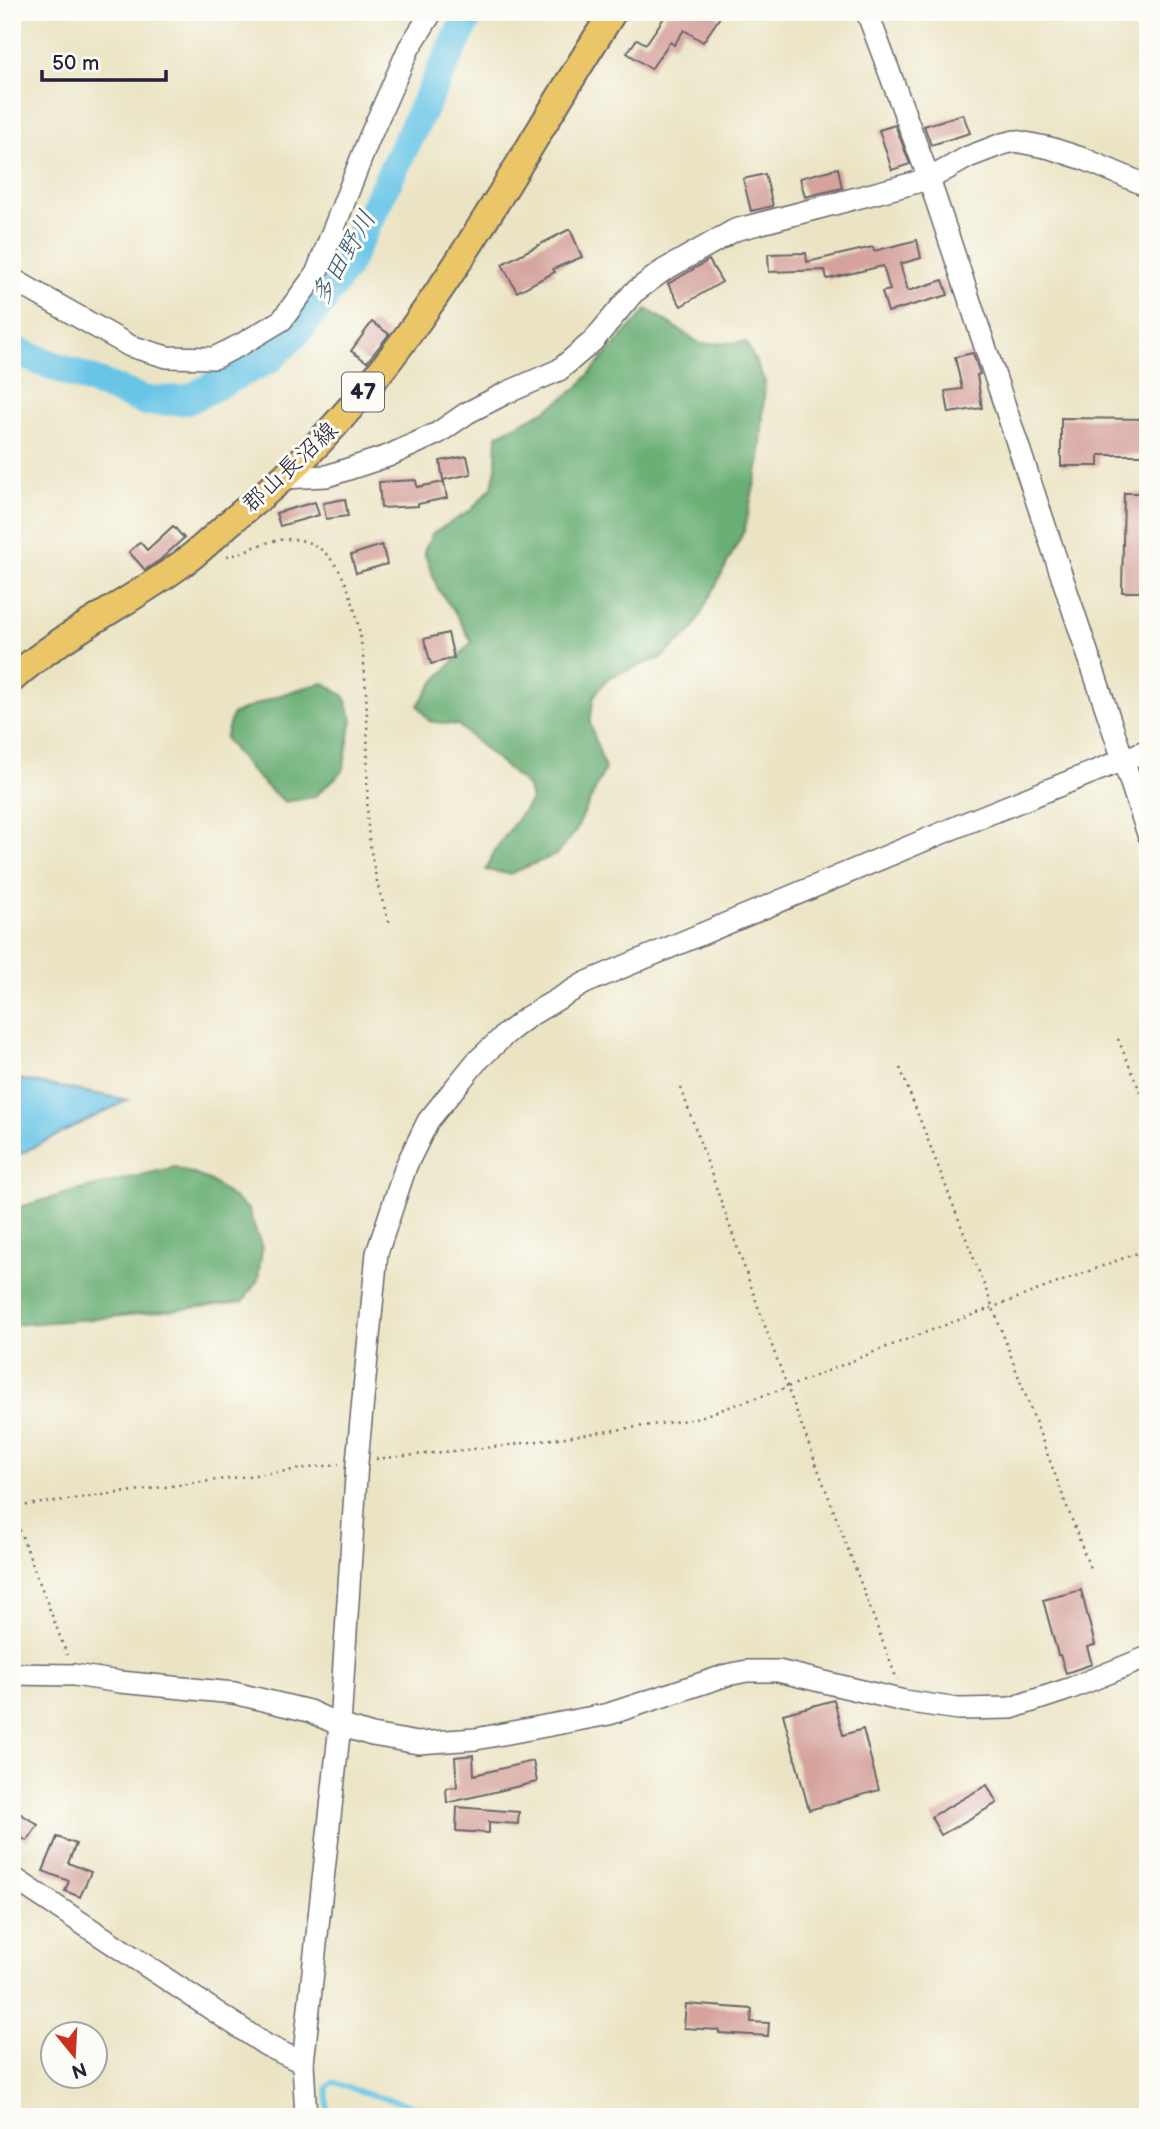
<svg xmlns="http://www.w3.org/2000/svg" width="1160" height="2129" viewBox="0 0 1160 2129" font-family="'Balsamiq Sans','Klee One',sans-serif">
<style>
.forest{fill:#6aaf74;stroke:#466858;stroke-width:2}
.water{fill:#68c5e6;stroke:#457490;stroke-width:2}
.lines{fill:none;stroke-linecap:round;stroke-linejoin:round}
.stream{stroke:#68c5e6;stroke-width:5}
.river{stroke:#68c5e6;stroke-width:30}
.building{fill:#d5a29c}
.minor-casing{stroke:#68666b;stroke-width:24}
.major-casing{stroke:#68666b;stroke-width:30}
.path{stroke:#68666b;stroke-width:2.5;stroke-dasharray:2 5;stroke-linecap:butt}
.minor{stroke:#fff;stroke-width:21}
.major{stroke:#ebc669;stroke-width:26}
.labels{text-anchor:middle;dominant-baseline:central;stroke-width:6;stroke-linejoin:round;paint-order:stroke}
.shield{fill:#fdfcf7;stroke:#646373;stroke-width:2}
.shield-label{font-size:23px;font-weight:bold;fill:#22223b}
.street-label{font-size:24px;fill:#22223b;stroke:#fdfcf7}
.water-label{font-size:26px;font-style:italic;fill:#3a5b77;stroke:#fdfcf7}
</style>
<rect width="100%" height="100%" fill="#fdfcf7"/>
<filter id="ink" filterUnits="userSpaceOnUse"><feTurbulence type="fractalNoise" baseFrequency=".0143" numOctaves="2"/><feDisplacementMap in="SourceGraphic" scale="14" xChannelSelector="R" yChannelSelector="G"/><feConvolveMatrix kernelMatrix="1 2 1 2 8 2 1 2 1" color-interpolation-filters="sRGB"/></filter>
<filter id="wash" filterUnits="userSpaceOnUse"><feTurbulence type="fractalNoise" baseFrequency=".00686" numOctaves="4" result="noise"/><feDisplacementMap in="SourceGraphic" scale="28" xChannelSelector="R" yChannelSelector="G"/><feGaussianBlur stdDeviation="1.57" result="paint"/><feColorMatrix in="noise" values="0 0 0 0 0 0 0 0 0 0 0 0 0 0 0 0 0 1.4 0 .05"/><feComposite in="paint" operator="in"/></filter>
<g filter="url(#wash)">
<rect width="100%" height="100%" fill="#ebe4c4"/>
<g class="forest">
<polygon points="647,309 701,344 746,342 765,382 760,459 744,531 692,631 661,658 609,677 594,696 590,723 605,769 575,832 556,855 509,874 486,870 495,850 531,800 528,787 458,725 429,721 418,705 435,681 472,642 456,614 438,589 424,552 432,534 471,510 492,487 496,468 497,435 548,409 577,388"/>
<path d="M 325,683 L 344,696 L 352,719 L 343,771 L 314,797 L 285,802 C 261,783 242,763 225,738 L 232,715 C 262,701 292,689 325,683 Z"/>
<polygon points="175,1167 209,1180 248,1209 262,1248 258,1280 243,1302 103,1318 12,1325 12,1209 75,1191"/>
</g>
<polygon class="water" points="12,1078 128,1100 12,1158"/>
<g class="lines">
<g class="stream">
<polyline points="328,2117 327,2088 333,2082 371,2095 462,2117"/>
<polyline points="1054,2117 1063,2117"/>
</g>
<polyline class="river" points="12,350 146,401 187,400 270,358 293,336 317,308 346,266 470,12"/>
</g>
<g id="blocks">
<g class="building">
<polygon points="668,12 713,12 720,17 703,42 684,30 674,45 670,42 651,69 627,53 637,39 646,44"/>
<polygon points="963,114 970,133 931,145 924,126"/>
<polygon points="895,125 910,164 892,170 879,130"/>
<polygon points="838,168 842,188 805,197 800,178"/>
<polygon points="765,174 773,206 751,211 743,179"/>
<polygon points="570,229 582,257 553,269 555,272 517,292 502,264"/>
<polygon points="917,240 921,258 900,264 908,291 943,280 948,295 888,312 882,292 890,290 883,266 827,279 825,270 769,272 768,254 806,253 807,262 873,247 874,251"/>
<polygon points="709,260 722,282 681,306 668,284"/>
<polygon points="372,322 389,334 367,362 351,351"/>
<polygon points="973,353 980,374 977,375 982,408 949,413 945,391 962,389 955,357"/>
<polygon points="1061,418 1148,419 1148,455 1099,455 1099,466 1061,466"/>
<polygon points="467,456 471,474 443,480 440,461"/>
<polygon points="416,480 417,487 444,482 447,498 418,504 418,506 381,508 379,482"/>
<polygon points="1124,493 1148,493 1148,592 1122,592"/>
<polygon points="345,499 348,516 326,519 323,503"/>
<polygon points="315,502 319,515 280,526 276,513"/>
<polygon points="173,526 184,538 160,560 145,570 129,552 140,542 147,550"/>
<polygon points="382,545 387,564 356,573 351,555"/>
<polygon points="448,633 454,658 431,664 424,639"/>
<polygon points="1081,1590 1095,1645 1087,1647 1092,1664 1066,1673 1060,1655 1058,1655 1043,1600"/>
<polygon points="834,1700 843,1735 863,1729 879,1790 809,1810 783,1714"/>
<polygon points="473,1755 474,1775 533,1761 537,1782 447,1803 446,1788 457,1787 455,1757"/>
<polygon points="987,1785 997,1803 941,1835 931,1817"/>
<polygon points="457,1807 519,1812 518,1824 489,1822 489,1833 456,1831"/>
<polygon points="18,1812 38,1825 27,1841 12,1832 12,1822"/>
<polygon points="57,1837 76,1844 68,1863 91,1872 80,1897 65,1891 69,1881 43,1871"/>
<polygon points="686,2004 752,2009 751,2022 769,2023 768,2036 719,2033 719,2030 684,2028"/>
</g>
</g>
</g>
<g filter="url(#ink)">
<use href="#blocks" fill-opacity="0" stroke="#68666b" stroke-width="2"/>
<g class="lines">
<defs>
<g id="minor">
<polyline points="867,12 929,179 1148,834"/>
<polyline points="12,279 130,346 167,357 214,358 242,344 282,320 316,274 368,141 409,48 432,12"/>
<polyline points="283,478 327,476 388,456 438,433 467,413 506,393 559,370 593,341 633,293 664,270 735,230 929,179 968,157 1002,144 1015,141 1050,148 1084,159 1148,186"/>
<polyline points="12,1674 74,1675 120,1682 234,1693 309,1711 340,1725 372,1735 418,1743 476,1739 609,1714 727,1675 747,1671 778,1671 904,1701 958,1709 1011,1708 1069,1689 1148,1657"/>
<polyline points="12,1877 266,2045 303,2063"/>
<polyline points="306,2117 303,2063 340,1725 357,1462 377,1253 406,1166 428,1121 445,1100 476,1062 507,1033 529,1016 585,983 961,825 1148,750"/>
</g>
<path id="major" d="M 12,679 C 63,633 128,604 183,563 C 198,552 213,538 227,525 C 246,509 265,494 284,477 C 424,347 510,171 613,12"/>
</defs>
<use href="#minor" class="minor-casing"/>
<use href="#major" class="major-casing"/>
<g class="path">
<path d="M 227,556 L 231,556 C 254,548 279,534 304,541 C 383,564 364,760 368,825 C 370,857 379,894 390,924"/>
<polyline points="1118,1039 1148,1110"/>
<polyline points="900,1068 993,1308 1091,1571"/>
<polyline points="681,1088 772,1346 897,1680"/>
<polyline points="376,1459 502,1446 694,1419 788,1387 884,1348 1148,1249"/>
<polyline points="12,1507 339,1464"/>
<polyline points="12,1510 67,1655"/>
</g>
<use href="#minor" class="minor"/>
<use href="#major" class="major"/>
</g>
</g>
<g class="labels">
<rect class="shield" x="342" y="372.5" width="42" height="39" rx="5"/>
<g class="shield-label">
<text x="363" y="392">47</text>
</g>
<g class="street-label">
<text transform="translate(290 467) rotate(-43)">郡山長沼線</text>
</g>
<g class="water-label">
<text transform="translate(344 258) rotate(-60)">多田野川</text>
</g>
</g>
<rect width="1160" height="2129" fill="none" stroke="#fdfcf7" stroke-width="42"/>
<g transform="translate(74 2055) rotate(162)"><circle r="33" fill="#fdfcf7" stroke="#a5a5ac" stroke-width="2"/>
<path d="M0-5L12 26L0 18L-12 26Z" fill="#c8321e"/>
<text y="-10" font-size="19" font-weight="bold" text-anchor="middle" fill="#22223b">N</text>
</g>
<path d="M42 70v10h124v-10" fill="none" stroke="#22223b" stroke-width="3.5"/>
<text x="52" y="70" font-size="21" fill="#22223b" stroke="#fdfcf7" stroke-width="5" paint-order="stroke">50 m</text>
</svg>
